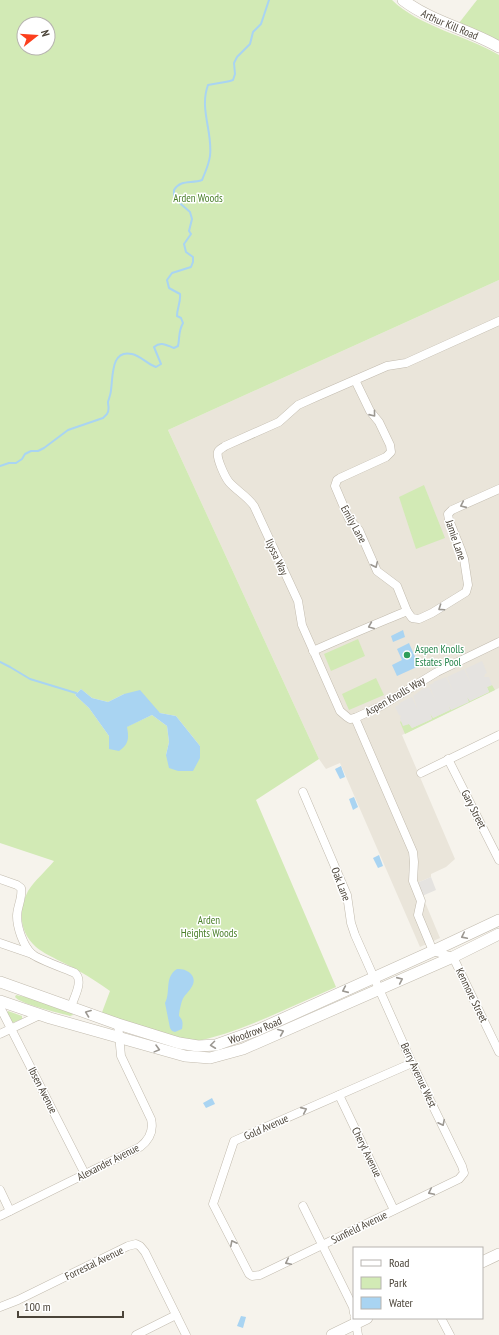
<svg xmlns="http://www.w3.org/2000/svg" width="499" height="1335" viewBox="0 0 499 1335" font-family="'PT Sans Narrow',sans-serif">
<style>
.residential{fill:#eae5da}
.green{fill:#d2eab5;fill-rule:evenodd}
.parking{fill:#e5e3e0}
.water{fill:#a9d4f2}
.lines{fill:none;stroke-linecap:round;stroke-linejoin:round}
.stream{stroke:#a9d4f2;stroke-width:2}
.minor-casing{stroke:#c2bbae;stroke-width:9}
.tertiary-casing{stroke:#c2bbae;stroke-width:12}
.minor{stroke:#fff;stroke-width:8}
.tertiary{stroke:#fff;stroke-width:11}
.oneway{stroke:#9c9892}
.leisure-dot{fill:#2e9e5b;stroke:#fff;stroke-width:1.5}
.labels{text-anchor:middle;dominant-baseline:central;stroke-width:3;stroke-linejoin:round;paint-order:stroke}
.street-label{font-size:11px;fill:#4b4439;stroke:#fff}
.park-label{font-size:11px;fill:#4a7f2a;stroke:#fff}
.leisure-label{font-size:11px;fill:#27864d;stroke:#fff;text-anchor:start}
</style>
<rect width="100%" height="100%" fill="#f6f3ec"/>
<polygon class="residential" points="499,280 499,688 402,735 455,859 446,867 431,874 431,877 417,883 440,938 420,947 340,763 326,769 319,759 168,430"/>
<g class="green">
<path d="M 0,0 L 392,0 C 418,26 467,36 499,55 L 499,280 L 168,430 L 319,759 L 256,800 L 336,987 C 289,1007 243,1032 193,1042 L 101,1015 L 110,991 C 100,984 90,977 79,971 C 68,964 45,955 36,947 C 19,932 18,910 28,891 C 35,880 46,871 54,861 L 0,843 ZM 24,24 L 48,24 L 48,48 L 24,48 ZM 81,689 L 92,698 L 108,702 L 124,694 L 160,713 L 176,716 L 200,746 L 166,755 L 169,742 L 167,726 L 152,715 L 126,727 L 109,749 L 109,736 L 89,708 L 75,695 Z"/>
<polygon points="477,0 499,0 499,41 459,23"/>
<polygon points="424,485 445,538 416,549 399,497"/>
<polygon points="358,639 365,656 331,671 324,654"/>
<polygon points="376,678 384,695 349,710 342,694"/>
<polygon points="492,685 495,690 405,734 400,722 401,721 403,725 409,724 412,728 432,719 430,713 433,718 450,710 449,705 451,710 468,702 467,697 470,701 489,692 487,687"/>
<path d="M 16,995 L 35,999 L 43,1003 L 72,1013 L 73,1015 L 70,1016 C 60,1013 20,1004 15,997 Z"/>
<polygon points="8,1011 22,1016 22,1019 12,1023 6,1014"/>
</g>
<g class="parking">
<polygon points="482,661 487,673 485,674 484,677 489,677 492,685 487,687 489,692 470,701 467,697 469,702 451,710 448,705 450,710 433,718 430,713 432,719 412,728 409,724 403,726 400,718 401,716 399,715 395,707 400,704 398,704 407,699 412,697 418,710 413,696 424,688 424,689 429,687 436,702 429,685 434,683 433,682 446,677 454,693 447,677 464,669 472,685 465,669"/>
<polygon points="431,877 436,890 422,896 417,883"/>
</g>
<g class="water">
<polygon points="403,630 405,637 393,642 391,636"/>
<polygon points="409,643 419,666 397,676 392,665 402,660 397,649"/>
<path d="M 81,689 L 92,698 L 108,702 L 124,694 L 140,690 L 160,713 L 176,716 L 200,746 L 200,758 L 193,771 L 178,771 L 169,768 L 166,755 L 169,742 L 167,726 L 152,715 L 127,727 C 129,738 129,744 119,751 L 109,749 L 109,736 L 89,708 L 75,695 Z"/>
<polygon points="341,766 345,777 340,779 335,769"/>
<polygon points="354,797 358,807 353,810 349,799"/>
<polygon points="379,855 383,866 378,868 373,858"/>
<path d="M 177,969 C 188,968 199,977 191,988 C 188,993 184,995 182,1001 C 181,1004 179,1012 179,1016 C 183,1020 183,1023 182,1029 L 175,1032 L 172,1031 L 170,1028 L 165,1003 C 171,992 164,977 177,969 Z"/>
<polygon points="212,1098 215,1104 206,1108 203,1103"/>
<polygon points="241,1316 246,1317 243,1328 237,1326"/>
</g>
<g class="lines">
<g class="stream">
<path d="M 0,466 L 9,463 L 16,463 L 22,459 L 25,454 L 31,451 L 38,451 L 44,448 L 68,430 L 103,418 C 103,418 107,414 107,414 C 110,410 108,406 108,402 C 109,398 111,394 111,390 C 113,376 111,349 132,354 C 141,356 147,364 156,367 L 161,364 L 154,347 C 161,341 166,345 174,348 L 178,346 C 180,337 178,332 183,323 L 181,318 L 177,316 C 177,308 181,302 180,294 L 169,288 L 167,280 L 172,273 L 191,267 L 193,262 L 193,257 L 186,252 L 184,244 L 191,234 L 189,231 L 192,219 L 190,212 L 174,198 L 174,190 C 181,179 191,184 202,180 C 205,173 209,164 210,156 C 213,132 199,109 208,85 C 217,83 224,83 233,80 L 235,74 L 234,63 L 237,57 L 250,44 L 253,32 L 261,24 L 269,0"/>
<polyline points="0,662 10,667 30,679 76,693"/>
</g>
<defs>
<g id="minor">
<path d="M 499,321 L 406,363 L 387,366 L 318,396 L 298,405 L 279,422 L 225,446 C 223,448 219,449 218,452 C 216,458 225,477 229,482 C 237,491 247,496 254,506 L 298,601 L 302,625 L 340,711 L 347,717 L 350,719 L 355,718 L 381,706 L 437,672 L 499,642"/>
<polyline points="355,380 370,411 379,422 390,445 391,452 386,457 340,478 337,480 335,486 349,519 359,530 377,571 397,586 407,611 412,618 419,619 432,613 466,592 468,585 464,559 461,550 449,520 448,514 452,510 499,489"/>
<path d="M 313,651 C 344,637 376,624 407,611"/>
<polyline points="355,718 413,852 414,862 413,881 421,901 418,915 433,951 453,957 499,1052"/>
<polyline points="448,759 499,860"/>
<polyline points="421,773 499,735"/>
<polyline points="303,792 347,895 351,923 355,935 412,1063 462,1166 464,1173 459,1179 260,1275 252,1276 249,1274 213,1204 234,1141 412,1063"/>
<path d="M 0,879 L 17,885 L 21,888 C 23,897 17,907 17,916 C 17,927 23,946 32,954 C 37,959 66,969 75,973 C 84,981 74,997 71,1007"/>
<polyline points="0,943 32,954"/>
<polyline points="0,1007 85,1174"/>
<polyline points="0,1034 40,1015"/>
<polyline points="339,1095 394,1210"/>
<polyline points="0,1190 10,1211"/>
<polyline points="303,1206 353,1307 354,1313"/>
<path d="M 0,1216 L 140,1147 C 149,1140 154,1131 151,1119 L 121,1056 L 118,1024"/>
<polyline points="0,1307 18,1300 128,1246 136,1244 140,1246 145,1252 186,1335"/>
<polyline points="355,1318 358,1335"/>
<polyline points="441,1318 450,1335"/>
<polyline points="136,1335 176,1315"/>
</g>
<g id="tertiary">
<path id="s1" d="M 403,0 C 432,22 468,29 499,47"/>
<path id="s2" d="M 0,982 L 118,1024 L 179,1043 L 198,1046 L 216,1045 L 258,1030 L 433,951 L 499,920"/>
<polyline points="0,1001 50,1018 185,1056 210,1058 243,1049 453,957 499,934"/>
<polyline points="482,1262 499,1254"/>
<polyline points="332,1335 367,1318"/>
</g>
</defs>
<use href="#minor" class="minor-casing"/>
<use href="#tertiary" class="tertiary-casing"/>
<use href="#minor" class="minor"/>
<use href="#tertiary" class="tertiary"/>
</g>
<defs><path id="oneway-chevron" d="M-2-3.5L2.5 0L-2 3.5" fill="none" stroke-width="1.6" stroke-linecap="round" stroke-linejoin="round"/></defs>
<g class="oneway">
<use href="#oneway-chevron" transform="translate(373 414) rotate(51)"/>
<use href="#oneway-chevron" transform="translate(463 505) rotate(156)"/>
<use href="#oneway-chevron" transform="translate(375 565) rotate(65)"/>
<use href="#oneway-chevron" transform="translate(441 608) rotate(146)"/>
<use href="#oneway-chevron" transform="translate(371 626) rotate(157)"/>
<use href="#oneway-chevron" transform="translate(464 936) rotate(154)"/>
<use href="#oneway-chevron" transform="translate(400 980) rotate(-24)"/>
<use href="#oneway-chevron" transform="translate(345 990) rotate(156)"/>
<use href="#oneway-chevron" transform="translate(88 1013) rotate(-159)"/>
<use href="#oneway-chevron" transform="translate(281 1032) rotate(-23)"/>
<use href="#oneway-chevron" transform="translate(213 1045) rotate(173)"/>
<use href="#oneway-chevron" transform="translate(157 1049) rotate(15)"/>
<use href="#oneway-chevron" transform="translate(304 1110) rotate(-24)"/>
<use href="#oneway-chevron" transform="translate(442 1123) rotate(64)"/>
<use href="#oneway-chevron" transform="translate(431 1192) rotate(154)"/>
<use href="#oneway-chevron" transform="translate(233 1243) rotate(-117)"/>
<use href="#oneway-chevron" transform="translate(288 1262) rotate(154)"/>
</g>
<circle class="leisure-dot" cx="407" cy="655" r="4"/>
<g class="labels">
<g class="street-label">
<text stroke="none"><textPath href="#s1" startOffset="53">Arthur Kill Road</textPath></text>
<text transform="translate(354 524) rotate(61)">Emily Lane</text>
<text transform="translate(456 540) rotate(71)">Jamie Lane</text>
<text transform="translate(277 557) rotate(65)">Ilyssa Way</text>
<text transform="translate(395 696) rotate(-30)">Aspen Knolls Way</text>
<text transform="translate(474 809) rotate(63)">Gary Street</text>
<text transform="translate(341 884) rotate(69)">Oak Lane</text>
<text transform="translate(472 995) rotate(64)">Kenmore Street</text>
<text stroke="none"><textPath href="#s2" startOffset="268">Woodrow Road</textPath></text>
<text transform="translate(419 1075) rotate(65)">Berry Avenue West</text>
<text transform="translate(43 1090) rotate(63)">Ibsen Avenue</text>
<text transform="translate(266 1127) rotate(-24)">Gold Avenue</text>
<text transform="translate(367 1152) rotate(64)">Cheryl Avenue</text>
<text transform="translate(108 1162) rotate(-27)">Alexander Avenue</text>
<text transform="translate(359 1227) rotate(-26)">Sunfield Avenue</text>
<text transform="translate(94 1263) rotate(-26)">Forrestal Avenue</text>
</g>
<g class="park-label">
<text x="198" y="198">Arden Woods</text>
<text x="209" y="920">Arden<tspan x="209" dy="13">Heights Woods</tspan></text>
</g>
<g class="leisure-label">
<text x="415" y="649">Aspen Knolls<tspan x="415" dy="13">Estates Pool</tspan></text>
</g>
</g>
<rect x="353" y="1247" width="130" height="72" fill="#ffffff" stroke="#b7b4b0"/>
<rect x="361" y="1260" width="20" height="6" fill="#ffffff" stroke="#b7b4b0"/>
<text x="389" y="1267" font-size="12" fill="#4b4439">Road</text>
<rect x="361" y="1277" width="20" height="12" fill="#d2eab5" stroke="#b7b4b0"/>
<text x="389" y="1287" font-size="12" fill="#4b4439">Park</text>
<rect x="361" y="1297" width="20" height="12" fill="#a9d4f2" stroke="#b7b4b0"/>
<text x="389" y="1307" font-size="12" fill="#4b4439">Water</text>
<g transform="translate(36 36) rotate(73)"><circle r="19" fill="#ffffff" stroke="#b7b4b0"/>
<path d="M0-3L7 15L0 10L-7 15Z" fill="#fc3f1d"/>
<text y="-6" font-size="11" font-weight="bold" text-anchor="middle" fill="#4b4439">N</text>
</g>
<path d="M18 1311v6h105v-6" fill="none" stroke="#4b4439" stroke-width="2"/>
<text x="24" y="1311" font-size="12" fill="#4b4439" stroke="#ffffff" stroke-width="3" paint-order="stroke">100 m</text>
</svg>
